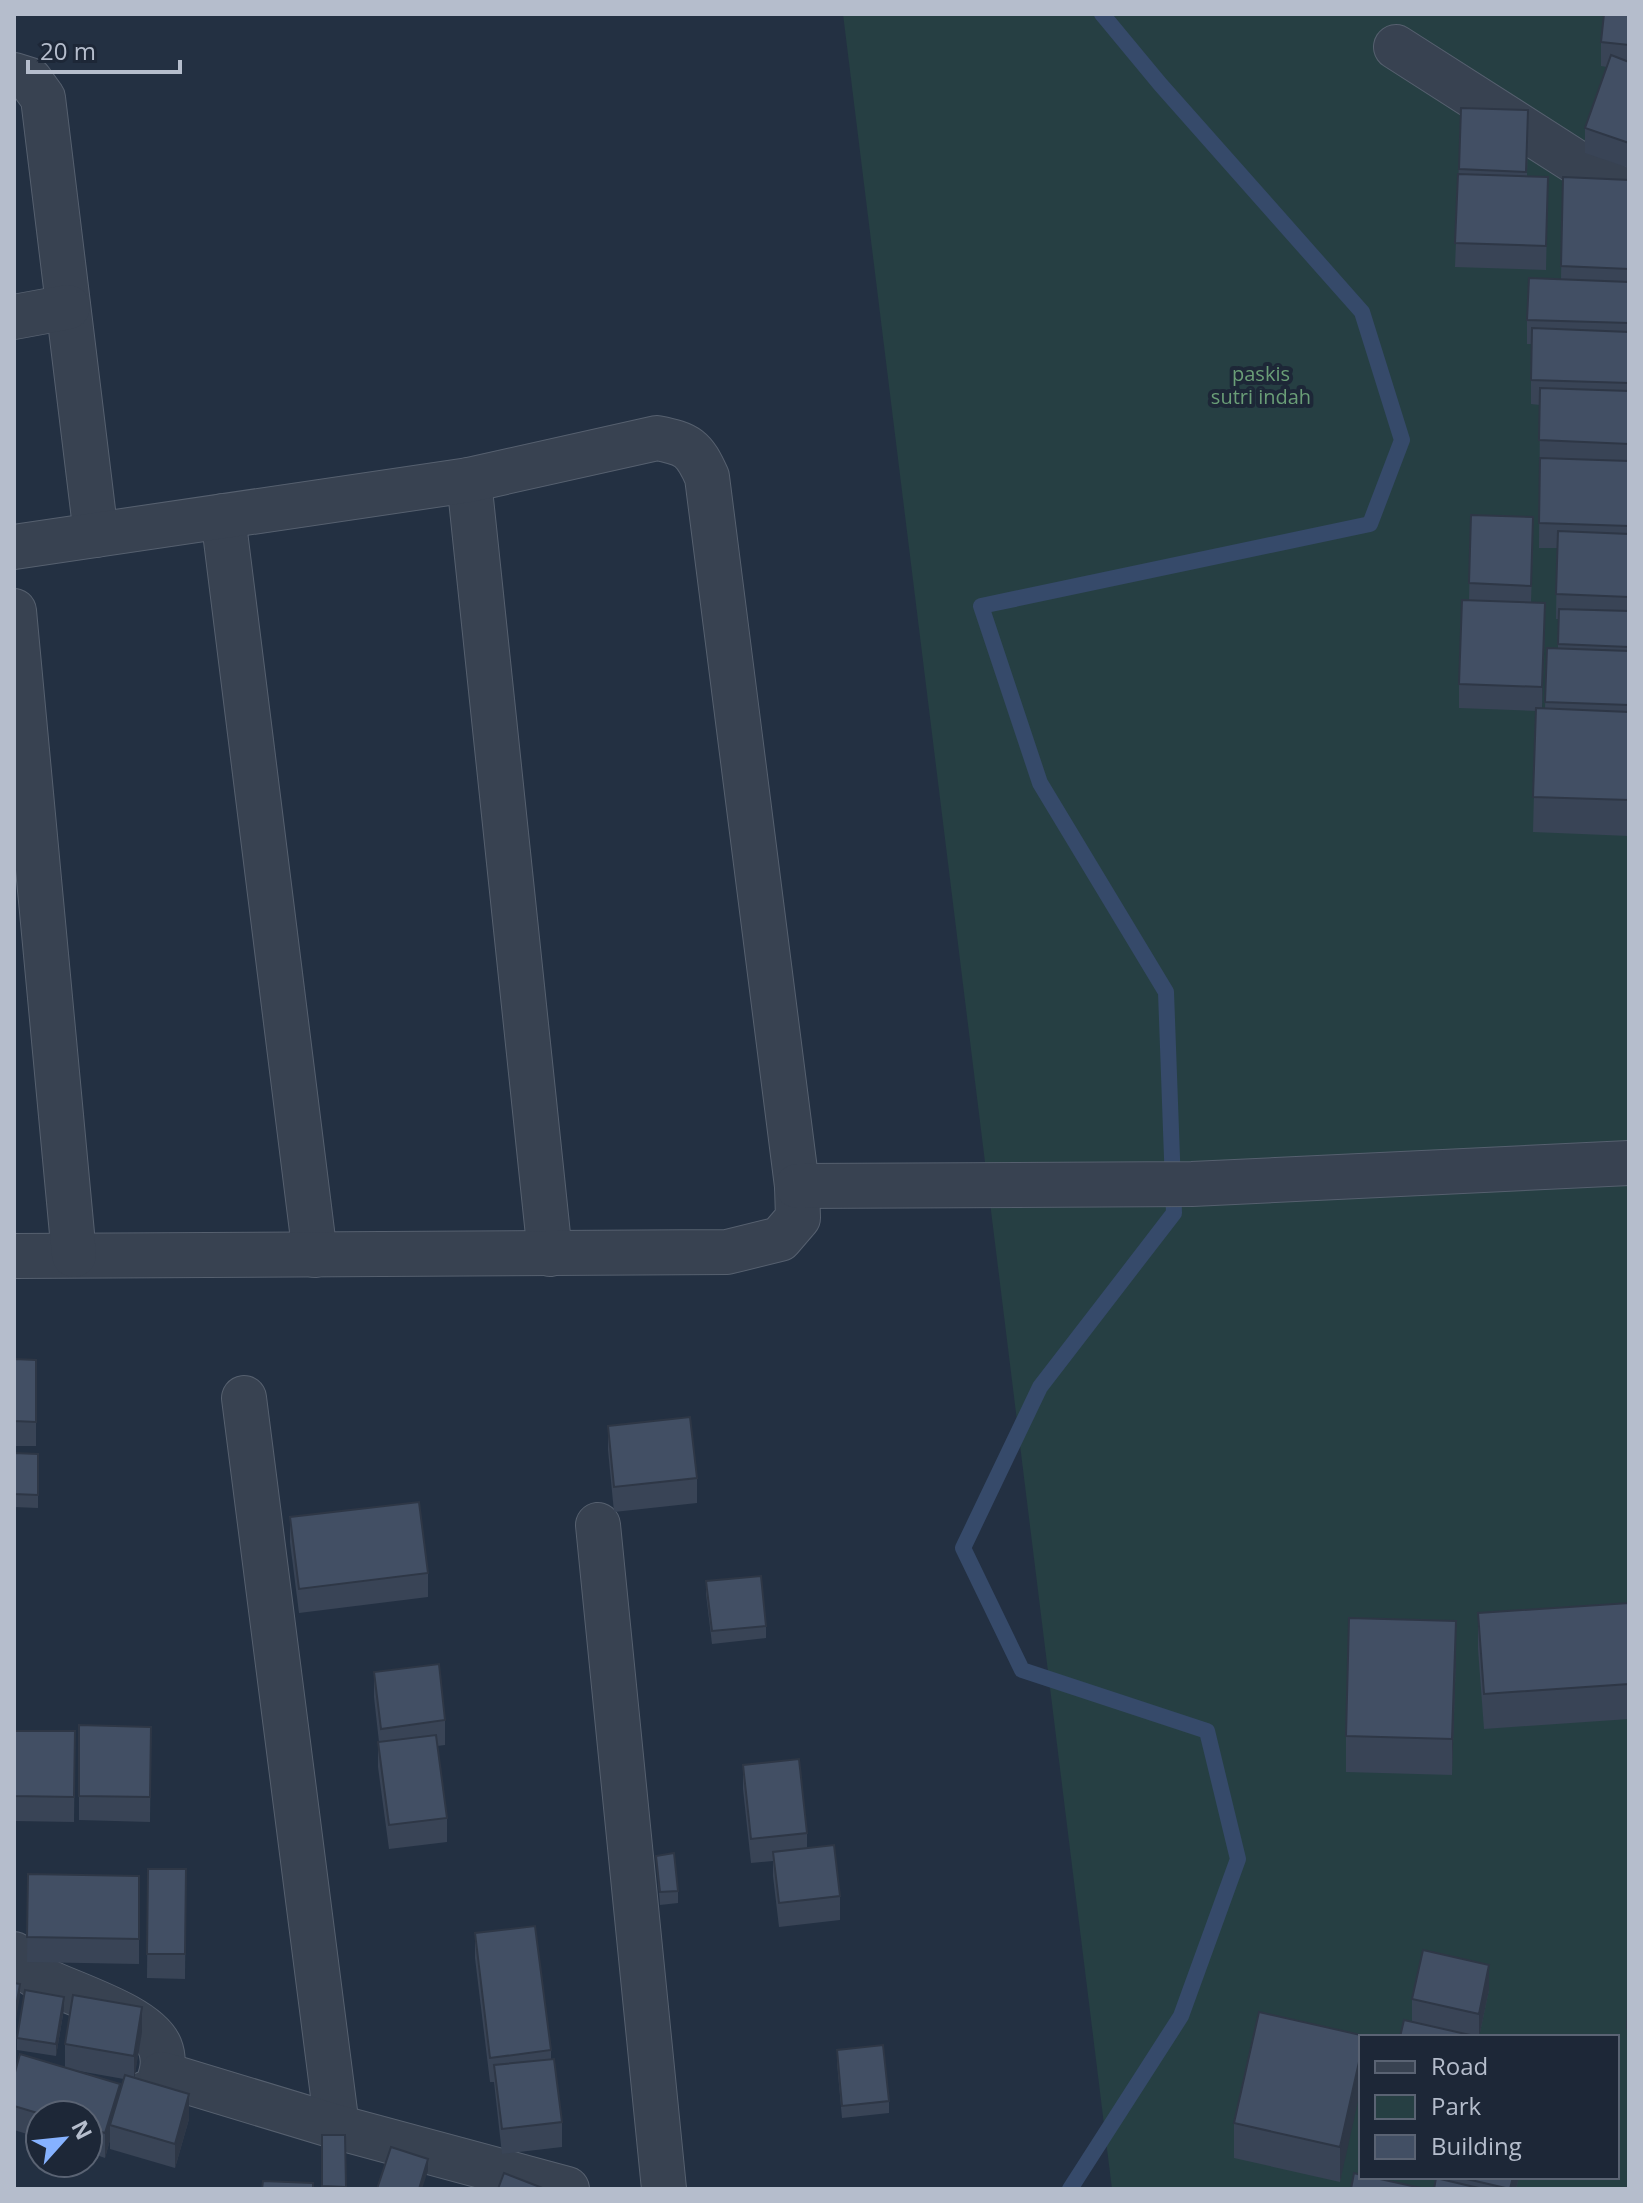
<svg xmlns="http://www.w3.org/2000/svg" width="1643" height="2203" viewBox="0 0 1643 2203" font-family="'Open Sans',sans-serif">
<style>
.green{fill:#263f43;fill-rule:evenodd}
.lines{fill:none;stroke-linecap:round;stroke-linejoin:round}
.stream{stroke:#364a6a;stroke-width:16}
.minor-casing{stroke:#56606f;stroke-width:46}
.minor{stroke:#384251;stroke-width:44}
.wall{fill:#394456;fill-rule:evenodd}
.shaded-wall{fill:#2e3746}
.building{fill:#424f64;stroke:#2e3746;stroke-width:2}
.labels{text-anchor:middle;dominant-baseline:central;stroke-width:8;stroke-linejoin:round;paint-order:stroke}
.park-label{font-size:20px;fill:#6a9e77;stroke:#1d2737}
</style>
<rect width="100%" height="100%" fill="#233042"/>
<path class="green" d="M 843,14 L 1629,14 L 1629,2189 L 1112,2189 ZM 1361,2037 L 1617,2037 L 1617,2177 L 1361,2177 Z"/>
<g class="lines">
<polyline class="stream" points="1070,2189 1181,2016 1238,1859 1207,1731 1022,1670 963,1548 1040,1387 1174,1213 1166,992 1040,783 981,606 1370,524 1402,440 1362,312 1160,84 1102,14"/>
<defs>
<g id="minor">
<polyline points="1396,47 1607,182 1629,193"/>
<polyline points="14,75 30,80 43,98 96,535"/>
<polyline points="14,317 68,307"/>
<polyline points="469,480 550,1254"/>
<polyline points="223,516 315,1255"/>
<path d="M 14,547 L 469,480 L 657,438 C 688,444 694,448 707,477 L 797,1186 L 798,1218 L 780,1239 L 727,1252 L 14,1256"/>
<polyline points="14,611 74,1255"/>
<polyline points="797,1186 1192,1184 1629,1163"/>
<polyline points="244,1398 337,2127"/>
<polyline points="598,1525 664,2189"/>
<path d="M 14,1954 C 21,1961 27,1971 36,1976 C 67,1993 147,2015 160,2047 C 166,2062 161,2076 156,2090 L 146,2093"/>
<polyline points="162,2074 337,2127 567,2189"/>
</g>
</defs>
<use href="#minor" class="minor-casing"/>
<use href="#minor" class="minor"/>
</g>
<g class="wall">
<polygon points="1629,14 1629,168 1585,153 1585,128 1607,67 1601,66 1601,42"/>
<polygon points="1461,108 1528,135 1527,176 1548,177 1546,270 1455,267"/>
<polygon points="1563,177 1629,180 1629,836 1533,832 1536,711 1459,708 1459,684 1469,600 1471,515 1533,541 1531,602 1545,627 1542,708 1545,709 1547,648 1558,648 1558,619 1556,619 1557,548 1539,548 1540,405 1531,404 1531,344 1527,344 1527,320 1561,279"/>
<polygon points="14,1359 36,1360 36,1446 14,1446"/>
<polygon points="608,1426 697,1478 697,1503 614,1512 608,1450"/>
<polygon points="14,1453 38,1454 38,1508 14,1507"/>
<polygon points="290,1517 428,1573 428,1597 299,1613 290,1542"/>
<polygon points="706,1581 766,1626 766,1638 712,1644 706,1594"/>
<polygon points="1629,1603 1629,1719 1484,1729 1478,1649 1478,1613"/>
<polygon points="1456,1656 1452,1775 1346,1772 1346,1736"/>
<polygon points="374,1672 445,1720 445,1745 437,1746 447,1818 447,1842 389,1849 378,1767 378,1742 379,1742 374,1697"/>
<polygon points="79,1725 151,1727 150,1822 79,1820"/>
<polygon points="14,1731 75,1731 74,1822 14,1821"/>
<polygon points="743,1765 807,1833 807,1848 840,1896 840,1920 779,1927 773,1876 773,1861 751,1863 743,1789"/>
<polygon points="656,1856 678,1891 678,1903 660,1905"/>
<polygon points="148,1869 186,1869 185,1979 147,1978"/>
<polygon points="28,1874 139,1876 139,1964 27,1962"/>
<polygon points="475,1933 551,2050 551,2059 562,2122 562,2147 502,2154 494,2082 490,2082 475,1958"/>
<polygon points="1489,1990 1479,2037 1470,2036 1412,2022 1412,1999"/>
<polygon points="1629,1998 1629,2053 1627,2053"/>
<polygon points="64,2009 56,2056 17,2050 17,2038"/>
<path d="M 142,2032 L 134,2078 L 189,2119 L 175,2168 L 110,2149 L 110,2140 L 105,2158 L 88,2152 L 88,2115 L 40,2115 L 40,2138 L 14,2130 L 14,2068 L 65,2068 L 65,2044 ZM 73,2070 L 124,2079 L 120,2093 Z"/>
<polygon points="1365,2036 1340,2182 1234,2158 1234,2123"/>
<polygon points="837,2050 889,2101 889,2113 842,2118 837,2063"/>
<polygon points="322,2135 345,2135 346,2189 322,2189"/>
<polygon points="1450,2177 1519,2177 1516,2189 1434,2189 1450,2181"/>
</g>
<g class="shaded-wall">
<polygon points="1545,603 1545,627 1542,711 1542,687"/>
<polygon points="1456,1621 1456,1656 1452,1775 1452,1739"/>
<polygon points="1489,1965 1489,1990 1479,2037 1479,2014"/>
<polygon points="20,1984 20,1996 14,2031 14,2018"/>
<polygon points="64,1997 64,2009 56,2056 56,2044"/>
<polygon points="142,2007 142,2032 134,2081 134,2056"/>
<polygon points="1361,2053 1361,2088 1340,2182 1340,2147"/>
<polygon points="120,2084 120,2109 110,2125 110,2140 105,2158 105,2133"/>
<polygon points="189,2094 189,2119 175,2168 175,2144"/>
<polygon points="428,2159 428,2171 422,2189 419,2189"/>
<polygon points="1513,2177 1519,2177 1516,2189 1510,2189"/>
</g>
<g class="building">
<polygon points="1604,14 1629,14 1629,45 1601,42"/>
<polygon points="1611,55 1629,62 1629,143 1585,128"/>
<polygon points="1461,108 1528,110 1526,172 1459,169"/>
<polygon points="1458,174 1548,177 1546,246 1455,243"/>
<polygon points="1563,177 1629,180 1629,269 1561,266"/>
<polygon points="1529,278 1629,282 1629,323 1527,320"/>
<polygon points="1532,328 1629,332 1629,383 1531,380"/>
<polygon points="1540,388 1629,391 1629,444 1539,440"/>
<polygon points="1540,458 1629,461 1629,526 1539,523"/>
<polygon points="1471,515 1533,517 1531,586 1469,583"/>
<polygon points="1558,531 1629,534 1629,597 1556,594"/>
<polygon points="1462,600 1545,603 1542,687 1459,684"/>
<polygon points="1559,609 1629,611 1629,647 1558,644"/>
<polygon points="1547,648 1629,651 1629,705 1545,702"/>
<polygon points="1536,708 1629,712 1629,800 1533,797"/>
<polygon points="14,1359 36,1360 36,1422 14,1421"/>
<polygon points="690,1417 697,1478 614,1487 608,1426"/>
<polygon points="14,1453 38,1454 38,1495 14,1494"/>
<polygon points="419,1502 428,1573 299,1589 290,1517"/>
<polygon points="761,1576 766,1626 712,1631 706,1581"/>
<polygon points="1629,1603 1629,1684 1484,1694 1478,1613"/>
<polygon points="1349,1618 1456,1621 1452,1739 1346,1736"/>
<polygon points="439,1664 445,1720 381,1729 374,1672"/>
<polygon points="79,1725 151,1727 150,1797 79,1796"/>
<polygon points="14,1731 75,1731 74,1797 14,1796"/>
<polygon points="436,1735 447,1818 389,1825 378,1742"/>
<polygon points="799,1759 807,1833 751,1839 743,1765"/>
<polygon points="834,1845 840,1896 779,1903 773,1852"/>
<polygon points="674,1853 678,1891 660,1892 656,1856"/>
<polygon points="148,1869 186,1869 185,1954 147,1954"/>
<polygon points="28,1874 139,1876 139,1939 27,1937"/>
<polygon points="535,1926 551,2050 490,2058 475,1933"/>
<polygon points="1423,1950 1489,1965 1479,2014 1412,1999"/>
<polygon points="14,1983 20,1984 14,2018"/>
<polygon points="25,1990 64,1997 56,2044 17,2038"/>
<polygon points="73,1995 142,2007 134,2056 65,2044"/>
<polygon points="1629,1998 1629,2028 1627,2028"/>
<polygon points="1259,2012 1365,2036 1361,2037 1361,2053 1340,2147 1234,2123"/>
<polygon points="1404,2020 1470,2035 1469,2037 1400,2037"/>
<polygon points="883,2045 889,2101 842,2106 837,2050"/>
<polygon points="20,2054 120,2084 105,2133 88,2128 88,2115 44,2115 14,2106 14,2076"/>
<polygon points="554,2059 562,2122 502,2129 494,2065"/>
<polygon points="125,2075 189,2094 175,2144 110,2125"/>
<polygon points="322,2135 345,2135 346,2187 322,2186"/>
<polygon points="391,2147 428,2159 419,2189 377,2189"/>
<polygon points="504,2173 545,2189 498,2189"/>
<polygon points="1354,2173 1361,2175 1361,2177 1371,2177 1421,2188 1351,2189"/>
<polygon points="1458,2177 1513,2177 1510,2189"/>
<polygon points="1436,2178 1483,2189 1434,2189"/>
<polygon points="263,2181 313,2183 313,2189 262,2189"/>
</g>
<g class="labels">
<g class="park-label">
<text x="1261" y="373">paskis<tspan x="1261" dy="23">sutri indah</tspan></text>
</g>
</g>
<rect width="1643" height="2203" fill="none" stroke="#b5bdcc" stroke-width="32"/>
<rect x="1359" y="2035" width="260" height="144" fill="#1d2737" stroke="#5a6373" stroke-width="2"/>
<rect x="1375" y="2061" width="40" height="12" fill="#384251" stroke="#5a6373" stroke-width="2"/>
<text x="1431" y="2075" font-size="24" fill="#b5bdcc">Road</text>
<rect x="1375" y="2095" width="40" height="24" fill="#263f43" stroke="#5a6373" stroke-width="2"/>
<text x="1431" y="2115" font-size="24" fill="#b5bdcc">Park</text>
<rect x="1375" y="2135" width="40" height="24" fill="#424f64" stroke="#5a6373" stroke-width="2"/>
<text x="1431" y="2155" font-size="24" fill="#b5bdcc">Building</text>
<g transform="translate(64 2139) rotate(63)"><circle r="38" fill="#1d2737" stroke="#5a6373" stroke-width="2"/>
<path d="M0-6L14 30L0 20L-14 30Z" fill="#86b2ff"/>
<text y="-12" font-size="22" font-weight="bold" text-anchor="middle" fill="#b5bdcc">N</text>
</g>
<path d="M28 60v12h152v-12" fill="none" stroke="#b5bdcc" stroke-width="4"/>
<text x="40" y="60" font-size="24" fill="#b5bdcc" stroke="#1d2737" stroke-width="6" paint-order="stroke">20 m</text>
</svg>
